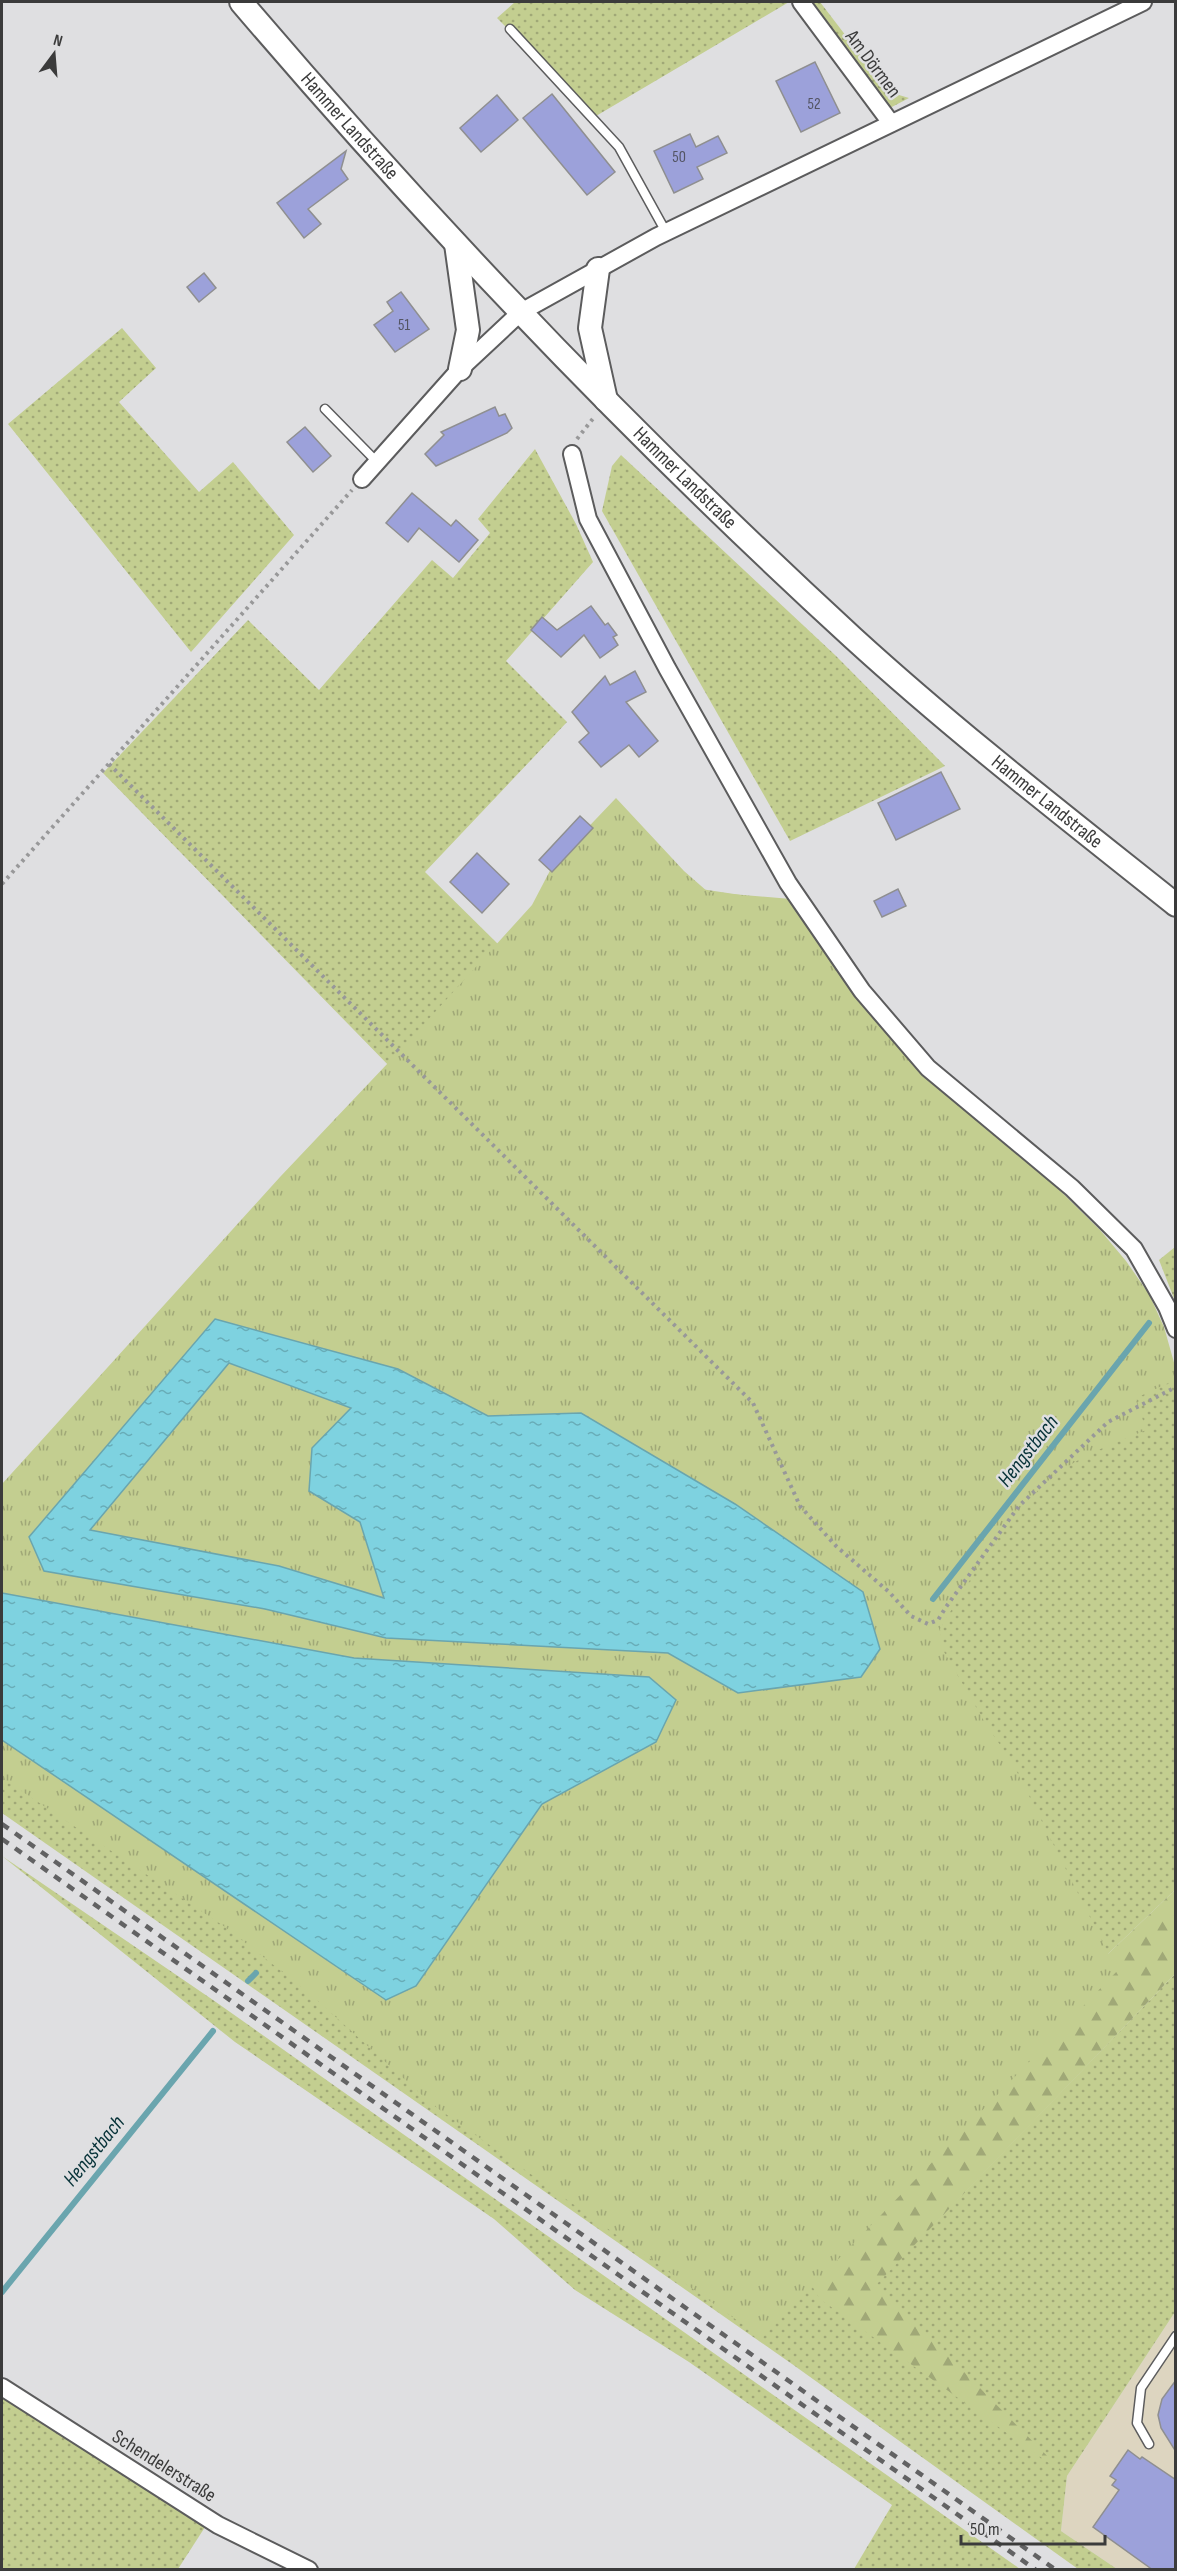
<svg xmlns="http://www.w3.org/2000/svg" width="1177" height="2571" viewBox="0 0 1177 2571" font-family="'Sofia Sans Condensed',sans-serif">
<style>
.commercial{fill:#ddd5c0}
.grass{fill:url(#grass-dots)}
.forest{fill:url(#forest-firs)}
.park{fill:url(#park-tufts)}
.water{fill:url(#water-ripples);stroke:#6aa5ae;stroke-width:1.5;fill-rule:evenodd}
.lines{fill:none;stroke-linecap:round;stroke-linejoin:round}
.stream{stroke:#6aa5ae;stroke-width:6}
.building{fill:#9ca1da;stroke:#8f8f90;stroke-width:1.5}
.lane-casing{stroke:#5c5c5d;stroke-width:11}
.street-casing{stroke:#5c5c5d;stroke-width:20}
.secondary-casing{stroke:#5c5c5d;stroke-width:26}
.path{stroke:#989899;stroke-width:4;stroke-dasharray:3 4.5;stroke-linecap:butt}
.lane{stroke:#fff;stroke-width:8}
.street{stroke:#fff;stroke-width:16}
.secondary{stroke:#fff;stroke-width:22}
.rail{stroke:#626263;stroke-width:4.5;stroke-dasharray:8 8;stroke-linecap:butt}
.labels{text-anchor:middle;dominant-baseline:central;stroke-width:5;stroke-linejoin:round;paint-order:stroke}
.number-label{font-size:16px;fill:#535463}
.street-label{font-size:20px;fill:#3b3b3b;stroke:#dfdfe1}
.water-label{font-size:21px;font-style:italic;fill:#073238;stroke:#dfdfe1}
</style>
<defs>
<pattern id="grass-dots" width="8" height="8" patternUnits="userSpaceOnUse" patternTransform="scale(1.5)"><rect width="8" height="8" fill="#c3ce90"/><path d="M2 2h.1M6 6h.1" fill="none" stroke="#a0a877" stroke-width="1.8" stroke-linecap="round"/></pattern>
<pattern id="forest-firs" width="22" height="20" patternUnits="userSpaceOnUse" patternTransform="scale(1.5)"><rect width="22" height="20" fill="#c3ce90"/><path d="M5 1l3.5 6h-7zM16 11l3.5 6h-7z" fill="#a0a877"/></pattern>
<pattern id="park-tufts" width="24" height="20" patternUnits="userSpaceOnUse" patternTransform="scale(1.5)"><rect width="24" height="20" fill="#c3ce90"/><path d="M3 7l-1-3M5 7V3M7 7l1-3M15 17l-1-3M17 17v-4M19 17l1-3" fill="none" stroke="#a0a877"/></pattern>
<pattern id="water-ripples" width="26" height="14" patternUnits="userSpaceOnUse" patternTransform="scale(1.5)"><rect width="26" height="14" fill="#7ed2e0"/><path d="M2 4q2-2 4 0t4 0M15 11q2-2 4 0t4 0" fill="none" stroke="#68acb7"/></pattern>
</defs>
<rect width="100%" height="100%" fill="#dfdfe1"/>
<polygon class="commercial" points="1175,2312 1175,2569 1117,2569 1061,2531 1067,2476"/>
<g class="grass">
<polygon points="515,2 789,2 596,116 511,25 507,28 497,18"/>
<polygon points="804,2 820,2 889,92 909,98 888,109"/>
<polygon points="122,328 156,368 119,402 199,492 233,462 294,535 191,652 8,424"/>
<polygon points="535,449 576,524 593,562 506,661 567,722 425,872 500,946 701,889 768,899 1175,1369 1175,1890 960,2095 710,2121 1063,2473 876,2284 1175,1974 1175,2312 1067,2476 1061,2531 1117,2569 1078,2569 792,2364 2,1813 2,1740 394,1071 103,773 248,620 319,690 432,560 453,578 490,533 478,519"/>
<polygon points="621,455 835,655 945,766 790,841 602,511 612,466"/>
<polygon points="1175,1247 1175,1301 1159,1260"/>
<polygon points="2,1856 213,2000 1020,2569 854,2569 892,2505 689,2362 575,2290 494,2219 235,2042"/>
<polygon points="2,2391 207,2524 178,2569 2,2569"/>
</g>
<polygon class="forest" points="1175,1890 1175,1974 877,2284 1067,2476 820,2299 710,2121 960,2095"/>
<path class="park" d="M 616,798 L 684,871 L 708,892 L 791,899 L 865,1006 L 1039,1170 L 1100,1230 L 1126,1261 L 1149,1294 L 1164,1327 L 1175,1366 L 1175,1380 L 1136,1398 L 1146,1430 C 1118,1442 1088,1452 1063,1470 C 1014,1505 971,1577 940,1629 L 943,1650 L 987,1726 L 1012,1762 L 1109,1955 L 1121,1967 L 762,2338 L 433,2105 L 308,1992 L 225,1927 L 2,1778 L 2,1484 L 280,1177 L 406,1044 L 532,905 L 554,863 Z"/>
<g class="water">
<path d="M 215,1319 L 398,1369 L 488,1416 L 581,1413 L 735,1504 L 863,1592 L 880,1649 L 861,1677 L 738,1693 L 668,1653 L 386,1638 L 265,1609 L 44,1571 L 29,1537 ZM 229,1363 L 351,1408 L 312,1448 L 309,1491 L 360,1522 L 384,1598 L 279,1566 L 90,1530 Z"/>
<polygon points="2,1593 354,1658 649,1677 676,1700 656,1742 542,1804 416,1986 386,2000 2,1740"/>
</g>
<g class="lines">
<g class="stream">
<polyline points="933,1599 1149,1323"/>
<polyline points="248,1981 256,1973"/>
<polyline points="2,2292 213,2031"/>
</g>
</g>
<g class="building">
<polygon points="815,62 840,113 801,132 776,81"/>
<polygon points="552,94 615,172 587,195 523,118"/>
<polygon points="497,95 518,120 481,152 460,128"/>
<polygon points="690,134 696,147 718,136 727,153 697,167 703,179 674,193 654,151"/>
<polygon points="346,151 341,169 348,179 308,209 321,224 304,238 277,203"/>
<polygon points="204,273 216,288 199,302 187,287"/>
<polygon points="401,292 429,329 395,352 374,325 393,311 387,302"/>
<polygon points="495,407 499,416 505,414 512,428 507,433 436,466 425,454 444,435 441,432"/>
<polygon points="305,427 331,456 313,472 287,442"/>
<polygon points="412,493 451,526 456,520 478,540 459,562 419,528 408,542 386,523"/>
<polygon points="591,606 605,625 608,623 617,635 613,637 618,645 600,658 584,635 561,657 531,630 542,617 557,630"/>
<polygon points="635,671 646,692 626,702 658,741 639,757 629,745 601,767 579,742 589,733 572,712 605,676 610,685"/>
<polygon points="941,772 960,809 896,840 878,803"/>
<polygon points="580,816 593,828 552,872 539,860"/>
<polygon points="477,853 509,884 482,913 450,882"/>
<polygon points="898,889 906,906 882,917 874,901"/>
<polygon points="1176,2380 1176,2452 1161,2428 1158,2415 1162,2399"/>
<polygon points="1128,2450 1140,2459 1142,2457 1176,2480 1176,2570 1153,2570 1093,2527 1119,2490 1112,2485 1116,2480 1110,2476"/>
</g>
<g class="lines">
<defs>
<g id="lane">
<polyline points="510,29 619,147 666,232"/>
<polyline points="325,409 377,462"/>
<polyline points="1149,2444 1137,2423 1141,2388 1176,2336"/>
</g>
<g id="street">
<polyline points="801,2 891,123"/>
<polyline points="572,454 588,519 667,668 788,883 862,991 928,1068 1072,1188 1134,1249 1167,1307 1176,1329"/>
<polyline points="362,479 460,369 521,312 656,237 1143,2"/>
<polyline points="2,2387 218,2525 309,2570"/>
</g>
<g id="secondary">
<path id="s1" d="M 241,2 C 432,226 636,439 853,638 C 956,732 1067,818 1176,905"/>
<polyline points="456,244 468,330 460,369"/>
<polyline points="598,269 590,328 606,400"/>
</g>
</defs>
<use href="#lane" class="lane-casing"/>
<use href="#street" class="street-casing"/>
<use href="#secondary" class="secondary-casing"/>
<g class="path">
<polyline points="577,439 595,416"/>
<polyline points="109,764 753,1403 800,1506 836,1546 889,1592 911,1616 928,1624 938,1620 946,1607 1019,1506 1108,1422 1176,1387"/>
<polyline points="2,884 352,490"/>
</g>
<use href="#lane" class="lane"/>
<use href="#street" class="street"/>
<use href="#secondary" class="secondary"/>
<g class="rail">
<polyline points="2,1824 1056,2570"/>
<polyline points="2,1839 1036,2570"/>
</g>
</g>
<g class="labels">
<g class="number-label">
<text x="814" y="104">52</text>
<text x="679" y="157">50</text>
<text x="404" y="325">51</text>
</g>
<g class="street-label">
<text transform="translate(873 64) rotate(53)">Am Dörmen</text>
<text stroke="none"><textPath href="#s1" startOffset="165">Hammer Landstraße</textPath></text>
<text stroke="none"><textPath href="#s1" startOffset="651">Hammer Landstraße</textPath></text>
<text stroke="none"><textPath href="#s1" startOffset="1137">Hammer Landstraße</textPath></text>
<text transform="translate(164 2466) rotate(32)">Schendelerstraße</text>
</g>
<g class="water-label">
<text transform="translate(1028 1451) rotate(-52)">Hengstbach</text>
<text transform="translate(94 2151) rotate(-51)">Hengstbach</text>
</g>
</g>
<rect width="1177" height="2571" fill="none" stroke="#3b3b3b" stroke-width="6"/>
<g transform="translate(54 54) rotate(16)" stroke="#dfdfe1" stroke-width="4.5" paint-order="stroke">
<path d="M0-4.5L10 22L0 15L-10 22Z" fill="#3b3b3b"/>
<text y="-9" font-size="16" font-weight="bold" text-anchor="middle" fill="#3b3b3b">N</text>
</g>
<path d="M961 2535v9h144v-9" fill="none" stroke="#3b3b3b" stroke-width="3"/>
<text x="970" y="2535" font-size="18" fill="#3b3b3b" stroke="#dfdfe1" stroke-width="4.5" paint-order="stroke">50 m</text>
</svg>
